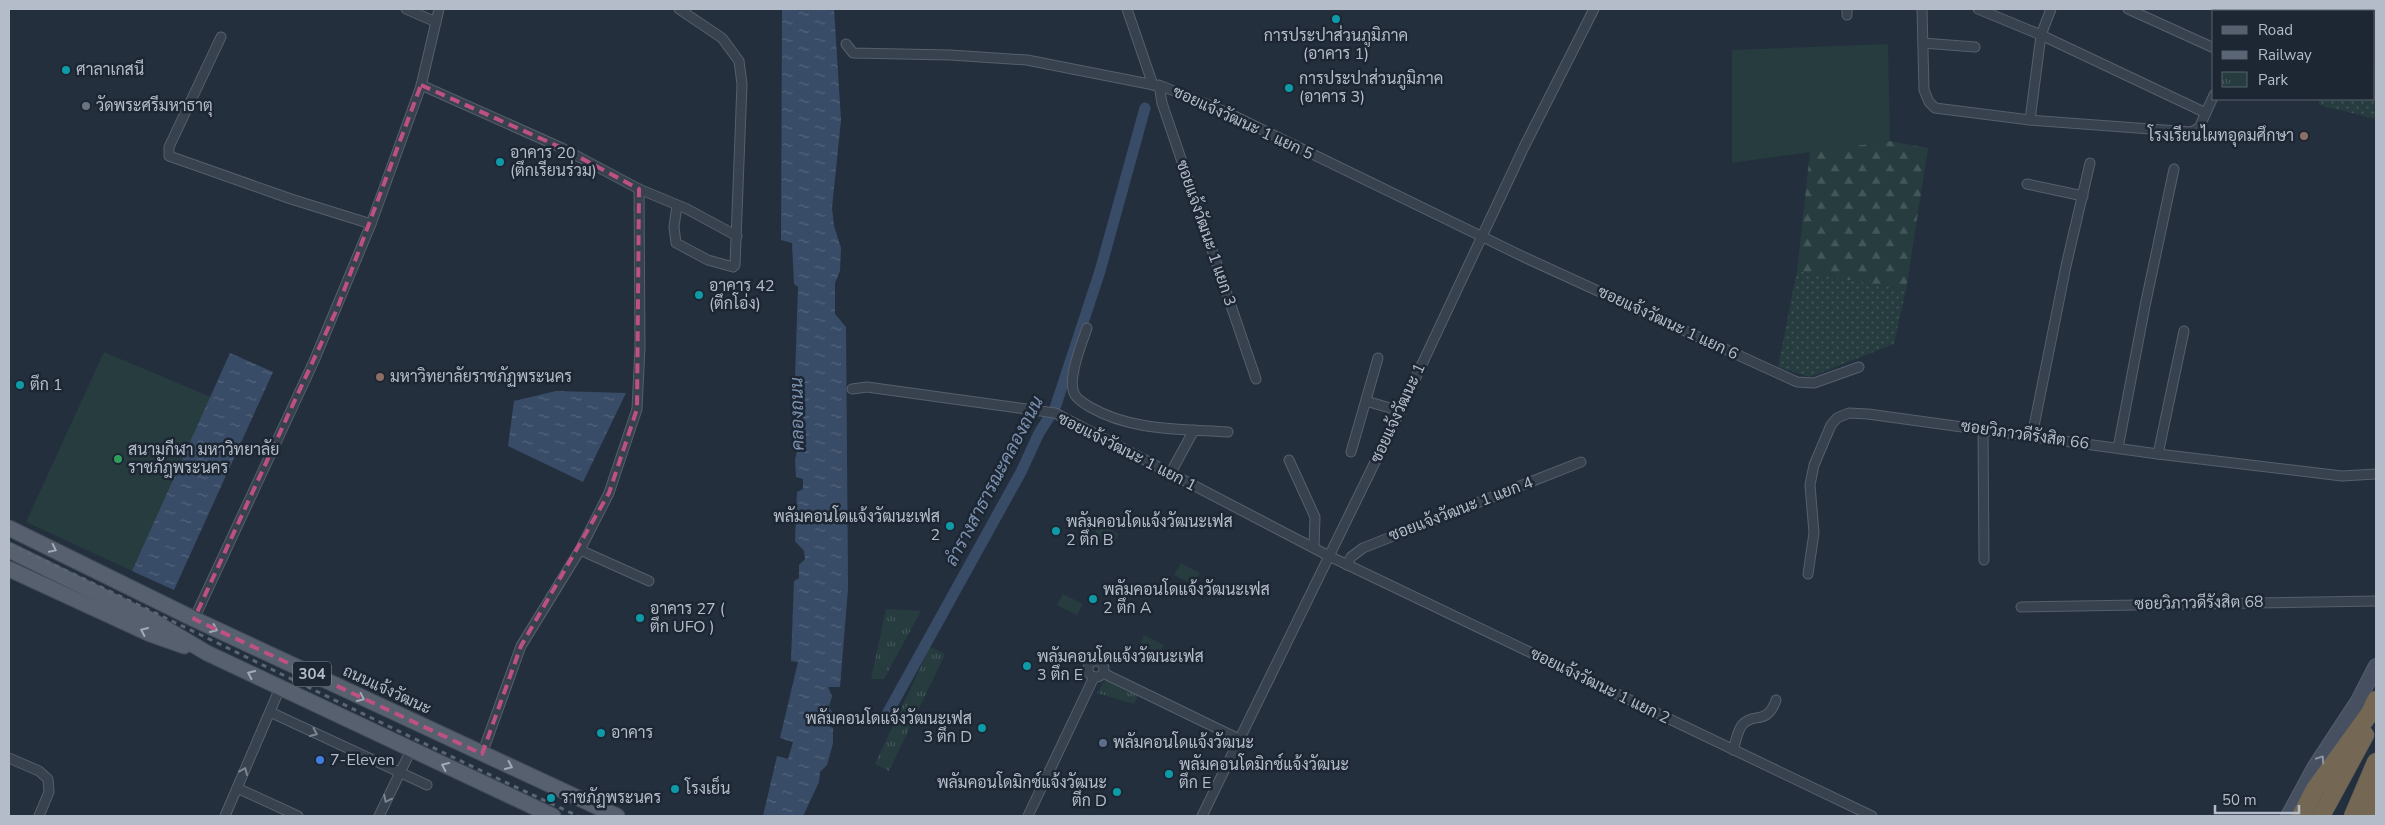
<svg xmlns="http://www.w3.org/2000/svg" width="2385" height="825" viewBox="0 0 2385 825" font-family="'Nunito Sans',Sarabun,sans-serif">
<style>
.grass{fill:#263c3f}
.forest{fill:url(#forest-firs)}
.park{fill:url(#park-tufts)}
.garden{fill:url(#garden-dots)}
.water{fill:url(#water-ripples)}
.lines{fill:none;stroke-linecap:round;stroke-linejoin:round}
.canal{stroke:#394c67;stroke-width:11}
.street-casing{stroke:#565f6c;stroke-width:11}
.secondary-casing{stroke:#565f6c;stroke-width:16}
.primary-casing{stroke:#414a57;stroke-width:17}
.highway-casing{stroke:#434c59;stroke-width:19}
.street{stroke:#38414e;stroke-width:9}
.secondary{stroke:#465061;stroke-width:14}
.primary{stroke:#56606e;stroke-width:15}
.highway{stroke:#746855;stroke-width:18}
.rail{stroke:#5a6575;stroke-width:3;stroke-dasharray:5 5;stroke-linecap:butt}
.oneway{stroke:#a1aab7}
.oneway2{stroke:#7c8592}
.oneway3{stroke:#8e96a5}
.marked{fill:none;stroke:#bd5182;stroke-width:4;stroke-dasharray:10 6;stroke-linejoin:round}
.culture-dot{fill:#0f9aa8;stroke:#1d2633;stroke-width:2}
.worship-dot{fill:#6b7280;stroke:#1d2633;stroke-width:2}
.education-dot{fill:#8d6e63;stroke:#1d2633;stroke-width:2}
.leisure-dot{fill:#2e9e5b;stroke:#1d2633;stroke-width:2}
.service-dot{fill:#5c6f8a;stroke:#1d2633;stroke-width:2}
.shop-dot{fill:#3f7fe0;stroke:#1d2633;stroke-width:2}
.labels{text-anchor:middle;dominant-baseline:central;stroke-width:5;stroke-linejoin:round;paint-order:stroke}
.shield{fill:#1d2633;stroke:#878f9c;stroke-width:1}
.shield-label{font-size:15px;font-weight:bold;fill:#b4bcc9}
.poi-label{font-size:16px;fill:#b4bcc9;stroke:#1d2633;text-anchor:start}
.street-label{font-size:16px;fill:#b4bcc9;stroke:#1d2633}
.water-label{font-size:18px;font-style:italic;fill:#7c92b1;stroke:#1d2633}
</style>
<defs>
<pattern id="forest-firs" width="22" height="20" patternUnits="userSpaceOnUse" patternTransform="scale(1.25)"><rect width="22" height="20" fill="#263c3f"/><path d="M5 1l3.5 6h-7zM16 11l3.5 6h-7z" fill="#435659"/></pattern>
<pattern id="park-tufts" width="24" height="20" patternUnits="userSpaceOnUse" patternTransform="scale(1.25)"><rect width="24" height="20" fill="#263c3f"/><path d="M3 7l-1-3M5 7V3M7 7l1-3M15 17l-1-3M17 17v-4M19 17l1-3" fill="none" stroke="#435659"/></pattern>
<pattern id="garden-dots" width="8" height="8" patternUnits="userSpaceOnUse" patternTransform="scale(1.25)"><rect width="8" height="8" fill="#263c3f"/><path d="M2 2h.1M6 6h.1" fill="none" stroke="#435659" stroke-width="1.8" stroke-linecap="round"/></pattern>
<pattern id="water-ripples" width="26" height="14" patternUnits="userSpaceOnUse" patternTransform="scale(1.25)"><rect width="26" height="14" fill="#394c67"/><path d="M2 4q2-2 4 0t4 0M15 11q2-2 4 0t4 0" fill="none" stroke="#53647b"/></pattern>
</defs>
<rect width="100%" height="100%" fill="#242f3e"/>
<g class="grass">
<polygon points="1888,44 1890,141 1732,163 1732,50"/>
<polygon points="104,352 211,397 132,571 26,522"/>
<polygon points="1099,524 1119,534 1112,546 1093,536"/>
<polygon points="1181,563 1200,573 1194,585 1174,575"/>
<polygon points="1063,594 1083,604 1077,615 1057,605"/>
<polygon points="1144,635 1164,645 1158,657 1138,647"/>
</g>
<polygon class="forest" points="1890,141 1928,148 1906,290 1797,271 1810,152"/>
<g class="park">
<polygon points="886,609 921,611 884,679 871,679"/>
<polygon points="930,647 945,654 889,771 875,764"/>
<polygon points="1106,679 1139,694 1134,704 1097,693"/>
</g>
<g class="garden">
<polygon points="2374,61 2376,119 2319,105 2319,99 2374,99"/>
<polygon points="1797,271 1906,290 1894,344 1810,377 1778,367"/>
</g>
<g class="water">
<polygon points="782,9 834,9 841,120 832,208 834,226 841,248 840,271 835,283 835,314 846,327 848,589 840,687 828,687 832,696 829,707 832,712 830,727 833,728 833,743 827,765 820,772 819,782 803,816 763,816 777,756 788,759 793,742 780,738 798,662 791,661 794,581 799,578 799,565 805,559 804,551 795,541 797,492 803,489 803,479 796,477 795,460 800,438 793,438 798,287 794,284 792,243 781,240"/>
<polygon points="230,353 273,372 174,590 132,571"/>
<polygon points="556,391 626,393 583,482 508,446 514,401"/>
</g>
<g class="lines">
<polyline class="canal" points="887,714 1021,472 1039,433 1055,408 1100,271 1145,108"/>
<defs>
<g id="street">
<polyline points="406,9 436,22"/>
<polyline points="1127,9 1153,85"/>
<polyline points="1847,9 1847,15"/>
<polyline points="1922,9 1924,90 1929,102 1935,108 2030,120 2191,132 2199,128 2214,95"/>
<polyline points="1978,9 2041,35 2206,113"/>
<polyline points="2128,9 2214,48"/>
<polyline points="2270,9 2282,9"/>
<polyline points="2255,11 2256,9"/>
<polyline points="221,37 169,147 169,156 291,199 371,224"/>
<polyline points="1923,43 1975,47"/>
<polyline points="846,44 853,53 950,55 1027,60 1164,87 1226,112 1526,258 1797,382 1814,383 1859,367"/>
<polyline points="421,85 562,148 639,189 687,209 737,236"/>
<polyline points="1159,85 1162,103 1256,379"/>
<polyline points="2030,120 2041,35 2051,9"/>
<polyline points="2027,184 2083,196"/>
<polyline points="677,205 674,227 676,243 708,260 733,267 735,265 742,84 739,61 722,38 679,9"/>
<path d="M 1087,328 C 1082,343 1066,381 1075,395 C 1078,400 1085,404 1090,407 C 1131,431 1181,429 1228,432"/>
<polyline points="852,389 867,387 1055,413 1329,556 1872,816"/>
<polyline points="1366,401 1400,411"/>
<polyline points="1983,430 1984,560"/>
<polyline points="2032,436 2066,266 2090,163"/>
<polyline points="2118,448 2145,306 2174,169"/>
<polyline points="1351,452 1378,358"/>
<polyline points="2158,454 2184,331"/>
<polyline points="1289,460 1315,517 1314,547"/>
<polyline points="1170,474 1194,430"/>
<polyline points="580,550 649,581"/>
<polyline points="1347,565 1351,557 1363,548 1581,462"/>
<polyline points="1808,574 1814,533 1810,485 1814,465 1831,425 1837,418 1849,413 1868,414 2158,454 2342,476 2376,474"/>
<polyline points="2021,607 2376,601"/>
<polyline points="194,619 314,361 371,224 421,86 439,9"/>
<circle cx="1096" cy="669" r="8"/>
<polyline points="1103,673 1239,739"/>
<polyline points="270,712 427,785"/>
<path d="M 1733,750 C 1736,742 1737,730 1743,724 C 1754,712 1767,726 1776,700"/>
<polyline points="482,754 521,646 580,550 609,493 637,409 640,347 639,189"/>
<polyline points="9,758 39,771 48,779 49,792 39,816"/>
<polyline points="237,788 298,816"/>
<polyline points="225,816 280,688"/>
<polyline points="379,816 411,750"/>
<polyline points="1028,816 1094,677"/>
<polyline points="1202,816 1400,411 1524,147 1594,9"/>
</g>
<polyline id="secondary" points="2288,816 2314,768 2358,701 2376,666"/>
<g id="primary">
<polyline points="9,528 194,619 617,816"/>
<polyline points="9,550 153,621 207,653 553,816"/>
<polyline points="9,569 150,634 184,646"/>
</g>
<g id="highway">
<polyline points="2301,816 2315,789 2370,713 2376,700"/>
<polyline points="2321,816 2365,735"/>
<polyline points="2353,816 2376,762"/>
<polyline points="2367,816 2376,795"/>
</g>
</defs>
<use href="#street" class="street-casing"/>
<use href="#secondary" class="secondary-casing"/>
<use href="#primary" class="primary-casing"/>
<use href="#highway" class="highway-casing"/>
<use href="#street" class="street"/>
<use href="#secondary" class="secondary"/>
<use href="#primary" class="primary"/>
<use href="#highway" class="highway"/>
<path class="rail" d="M 9,544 C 200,632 387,728 578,816"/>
</g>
<defs><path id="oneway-chevron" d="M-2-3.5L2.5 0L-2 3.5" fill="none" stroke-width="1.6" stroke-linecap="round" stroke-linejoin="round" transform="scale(1.25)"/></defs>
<g class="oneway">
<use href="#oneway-chevron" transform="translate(53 549) rotate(26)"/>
<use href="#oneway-chevron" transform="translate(214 629) rotate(25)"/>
<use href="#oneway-chevron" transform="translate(144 631) rotate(-155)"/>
<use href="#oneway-chevron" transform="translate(251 674) rotate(-155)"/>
<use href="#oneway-chevron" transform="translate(361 698) rotate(25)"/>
<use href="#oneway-chevron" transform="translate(445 766) rotate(-155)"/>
<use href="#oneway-chevron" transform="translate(509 766) rotate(25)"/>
</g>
<g class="oneway2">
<use href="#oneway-chevron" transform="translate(314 733) rotate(25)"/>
<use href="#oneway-chevron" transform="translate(244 771) rotate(-67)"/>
<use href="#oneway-chevron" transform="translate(387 799) rotate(116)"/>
</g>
<use class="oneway3" href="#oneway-chevron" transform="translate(2321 759) rotate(-56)"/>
<path class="marked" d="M 421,85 L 562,148 L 639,189 L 637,409 L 609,493 L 521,646 L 482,754 L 194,619 L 337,309 Z"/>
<g class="culture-dot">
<circle cx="1336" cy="19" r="5"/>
<circle cx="66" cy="70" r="5"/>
<circle cx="1289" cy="88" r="5"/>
<circle cx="500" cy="162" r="5"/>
<circle cx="699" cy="295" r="5"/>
<circle cx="20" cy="385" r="5"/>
<circle cx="950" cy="526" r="5"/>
<circle cx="1056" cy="531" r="5"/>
<circle cx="1093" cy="599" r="5"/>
<circle cx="640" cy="618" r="5"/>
<circle cx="1027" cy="666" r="5"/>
<circle cx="982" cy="728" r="5"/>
<circle cx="601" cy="733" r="5"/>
<circle cx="1169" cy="774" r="5"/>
<circle cx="675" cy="789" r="5"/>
<circle cx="1117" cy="792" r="5"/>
<circle cx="551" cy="798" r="5"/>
</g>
<circle class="worship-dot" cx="86" cy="106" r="5"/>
<g class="education-dot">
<circle cx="2304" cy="136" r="5"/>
<circle cx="380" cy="377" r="5"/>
</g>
<circle class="leisure-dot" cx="118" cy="459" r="5"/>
<circle class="service-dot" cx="1103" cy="743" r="5"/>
<circle class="shop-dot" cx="320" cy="760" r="5"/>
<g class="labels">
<rect class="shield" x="293" y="661.5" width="38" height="25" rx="4"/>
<g class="shield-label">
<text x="312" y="674">304</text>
</g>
<g class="poi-label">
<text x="1336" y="36" text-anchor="middle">การประปาส่วนภูมิภาค<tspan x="1336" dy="18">(อาคาร 1)</tspan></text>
<text x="76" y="70">ศาลาเกสนี</text>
<text x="1299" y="79">การประปาส่วนภูมิภาค<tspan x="1299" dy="18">(อาคาร 3)</tspan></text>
<text x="96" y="106">วัดพระศรีมหาธาตุ</text>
<text x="2294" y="136" text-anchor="end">โรงเรียนไผทอุดมศึกษา</text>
<text x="510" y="153">อาคาร 20<tspan x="510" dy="18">(ตึกเรียนร่วม)</tspan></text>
<text x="709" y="286">อาคาร 42<tspan x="709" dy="18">(ตึกโอ่ง)</tspan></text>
<text x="390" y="377">มหาวิทยาลัยราชภัฏพระนคร</text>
<text x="30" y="385">ตึก 1</text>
<text x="128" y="450">สนามกีฬา มหาวิทยาลัย<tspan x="128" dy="18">ราชภัฎพระนคร</tspan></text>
<text x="940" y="517" text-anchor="end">พลัมคอนโดแจ้งวัฒนะเฟส<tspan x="940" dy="18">2</tspan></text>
<text x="1066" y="522">พลัมคอนโดแจ้งวัฒนะเฟส<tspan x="1066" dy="18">2 ตึก B</tspan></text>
<text x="1103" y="590">พลัมคอนโดแจ้งวัฒนะเฟส<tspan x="1103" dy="18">2 ตึก A</tspan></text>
<text x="650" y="609">อาคาร 27 (<tspan x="650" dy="18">ตึก UFO )</tspan></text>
<text x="1037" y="657">พลัมคอนโดแจ้งวัฒนะเฟส<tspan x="1037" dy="18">3 ตึก E</tspan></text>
<text x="972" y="719" text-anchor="end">พลัมคอนโดแจ้งวัฒนะเฟส<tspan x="972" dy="18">3 ตึก D</tspan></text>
<text x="611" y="733">อาคาร</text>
<text x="1113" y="743">พลัมคอนโดแจ้งวัฒนะ</text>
<text x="330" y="760">7-Eleven</text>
<text x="1179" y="765">พลัมคอนโดมิกซ์แจ้งวัฒนะ<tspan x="1179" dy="18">ตึก E</tspan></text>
<text x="1107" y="783" text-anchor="end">พลัมคอนโดมิกซ์แจ้งวัฒนะ<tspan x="1107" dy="18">ตึก D</tspan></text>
<text x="685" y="789">โรงเย็น</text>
<text x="561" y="798">ราชภัฏพระนคร</text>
</g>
<g class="street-label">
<text transform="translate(1243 123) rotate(25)">ซอยแจ้งวัฒนะ 1 แยก 5</text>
<text transform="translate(1206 233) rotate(71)">ซอยแจ้งวัฒนะ 1 แยก 3</text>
<text transform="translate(1668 323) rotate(25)">ซอยแจ้งวัฒนะ 1 แยก 6</text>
<text transform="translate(1398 413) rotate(-65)">ซอยแจ้งวัฒนะ 1</text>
<text transform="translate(2025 435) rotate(8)">ซอยวิภาวดีรังสิต 66</text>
<text transform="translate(1127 452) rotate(27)">ซอยแจ้งวัฒนะ 1 แยก 1</text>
<text transform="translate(1461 509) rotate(-21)">ซอยแจ้งวัฒนะ 1 แยก 4</text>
<text transform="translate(2199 603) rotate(-1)">ซอยวิภาวดีรังสิต 68</text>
<text transform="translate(1600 686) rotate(26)">ซอยแจ้งวัฒนะ 1 แยก 2</text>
<text transform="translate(387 690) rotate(25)">ถนนแจ้งวัฒนะ</text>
</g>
<g class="water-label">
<text transform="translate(797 414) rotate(-91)">คลองถนน</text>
<text transform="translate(994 481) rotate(-62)">ลำรางสาธารณะคลองถนน</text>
</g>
</g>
<rect width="2385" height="825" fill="none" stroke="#b4bcc9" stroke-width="20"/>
<rect x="2212" y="10" width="162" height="90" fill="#1d2633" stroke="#59626f"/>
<rect x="2222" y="26" width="25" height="8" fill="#56606e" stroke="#59626f"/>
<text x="2258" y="35" font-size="15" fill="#b4bcc9">Road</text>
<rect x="2222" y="51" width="25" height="8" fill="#5a6575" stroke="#59626f"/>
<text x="2258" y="60" font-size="15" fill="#b4bcc9">Railway</text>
<rect x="2222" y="72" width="25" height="15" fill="url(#park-tufts)" stroke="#59626f"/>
<text x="2258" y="85" font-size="15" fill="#b4bcc9">Park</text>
<path d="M2215 805v8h84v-8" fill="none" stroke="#b4bcc9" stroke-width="2.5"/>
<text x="2222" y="805" font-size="15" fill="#b4bcc9" stroke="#1d2633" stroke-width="4" paint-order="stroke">50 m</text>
</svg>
